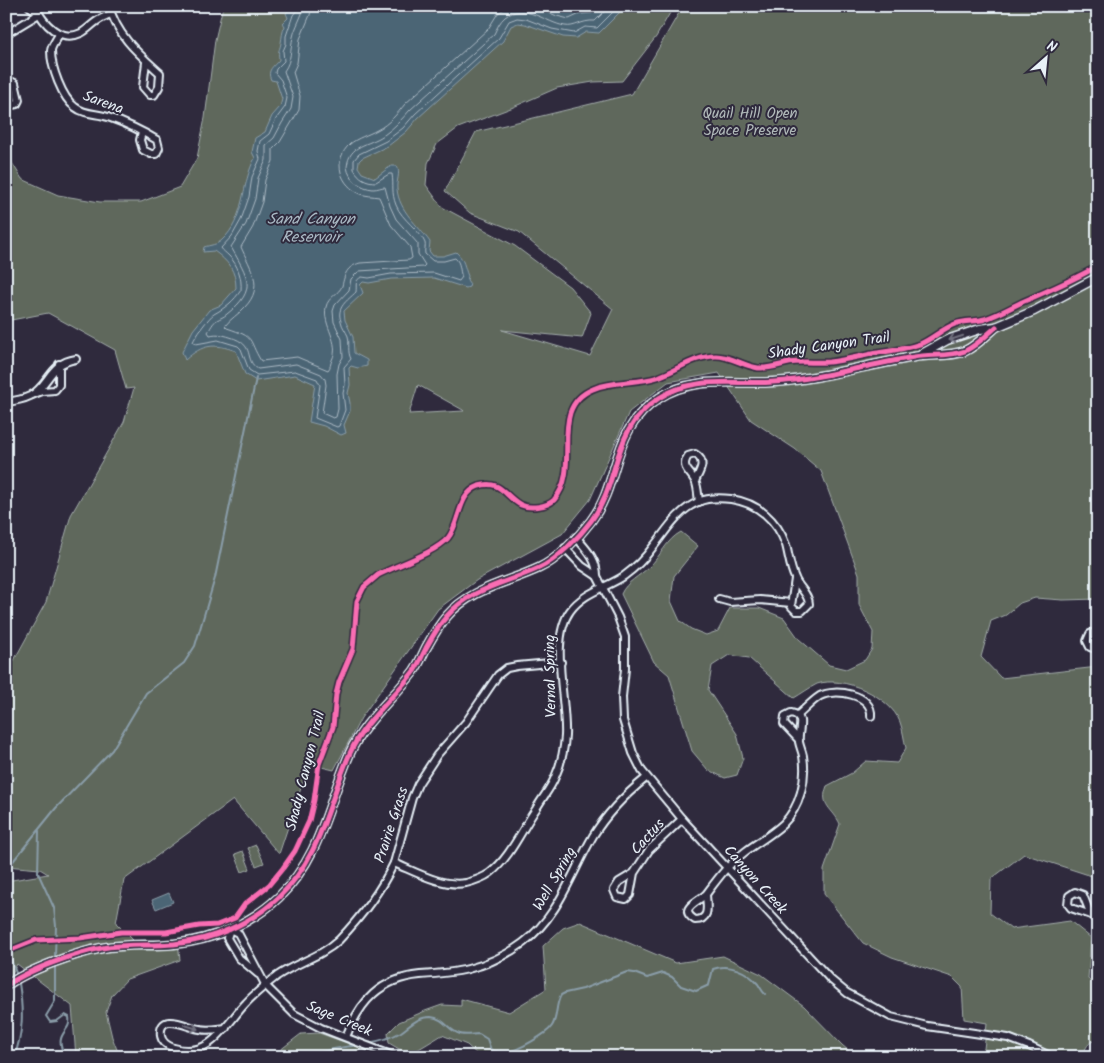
<svg xmlns="http://www.w3.org/2000/svg" width="1104" height="1063" viewBox="0 0 1104 1063" font-family="Kalam,sans-serif">
<style>
.green{fill:#5e685c;stroke:#a3acaa;fill-rule:evenodd}
.water{fill:#4c6575;stroke:#8a9da9}
.lines{fill:none;stroke-linecap:round;stroke-linejoin:round}
.shore{stroke:#aab9c4;stroke-width:1}
.stream{stroke:#8a9da9;stroke-width:2}
.minor-casing{stroke:#e8f1f8;stroke-width:10}
.tertiary-casing{stroke:#e8f1f8;stroke-width:11}
.minor{stroke:#2f2a3d;stroke-width:6}
.tertiary{stroke:#2f2a3d;stroke-width:8}
.cycleway-casing{stroke:#2f2a3d;stroke-width:8}
.cycleway{stroke:#f96db3;stroke-width:5}
.oneway{stroke:#70707e}
.labels{text-anchor:middle;dominant-baseline:central;stroke-width:4;stroke-linejoin:round;paint-order:stroke}
.street-label{font-size:15px;fill:#e8f1f8;stroke:#2f2a3d}
.park-label{font-size:15px;fill:#b1baba;stroke:#2f2a3d}
.water-label{font-size:16px;font-style:italic;fill:#aab9c4;stroke:#2f2a3d}
</style>
<rect width="100%" height="100%" fill="#2f2a3d"/>
<filter id="ink" filterUnits="userSpaceOnUse"><feTurbulence type="fractalNoise" baseFrequency=".02" numOctaves="2"/><feDisplacementMap in="SourceGraphic" scale="10" xChannelSelector="R" yChannelSelector="G"/><feConvolveMatrix kernelMatrix="1 2 1 2 8 2 1 2 1" color-interpolation-filters="sRGB"/></filter>
<g filter="url(#ink)">
<g class="green">
<path d="M 223,6 L 674,6 L 656,37 L 622,81 L 593,82 L 557,88 L 511,108 L 458,128 L 437,144 L 428,163 L 426,185 L 442,207 L 515,246 L 570,287 L 591,313 L 582,338 L 502,330 L 590,356 L 613,309 L 519,232 L 470,213 L 445,191 L 476,132 L 632,94 L 683,6 L 1098,6 L 1098,599 L 1063,600 L 1035,598 L 1020,603 L 1006,615 L 991,621 L 981,657 L 1001,678 L 1098,667 L 1098,878 L 1024,854 L 991,879 L 990,913 L 1011,929 L 1070,921 L 1091,938 L 1088,979 L 1098,989 L 1098,1040 C 1088,1041 1085,1048 1083,1057 L 970,1057 L 984,1049 L 987,1023 L 964,1019 L 962,987 L 952,977 L 892,957 L 863,943 L 824,894 L 824,870 L 840,824 C 833,808 819,806 827,786 L 852,773 L 866,761 L 897,763 L 906,748 C 904,740 903,730 900,722 C 890,696 843,675 817,684 C 809,688 801,694 794,698 L 749,658 L 729,655 L 712,666 L 708,690 L 737,734 L 743,758 L 737,775 L 725,778 L 708,770 L 692,751 L 669,675 L 654,662 L 621,594 C 626,582 640,576 649,567 C 661,556 666,540 681,532 L 698,546 L 674,576 L 671,601 L 680,621 L 691,629 L 706,635 L 718,631 L 730,608 L 759,608 L 784,618 L 799,639 L 829,665 L 846,669 L 865,660 L 872,649 L 873,632 L 859,605 L 859,574 L 821,471 L 795,449 L 751,420 L 719,373 L 668,382 L 629,412 L 590,500 L 562,534 L 477,580 L 438,609 L 361,718 L 334,770 L 309,764 L 279,854 L 233,800 L 124,880 L 116,923 L 138,945 L 178,943 L 180,960 L 127,979 L 112,995 L 106,1012 L 112,1037 L 120,1057 L 76,1057 L 72,1006 L 17,964 L 6,985 L 6,881 L 48,874 L 40,869 L 6,866 L 6,675 L 46,602 L 71,515 L 124,422 L 134,388 L 126,389 L 115,350 L 48,313 L 6,321 L 6,153 L 22,179 L 58,195 L 100,202 L 141,202 L 180,187 L 197,158 L 205,118 L 215,40 ZM 418,385 L 463,410 L 464,411 L 409,414 Z"/>
<polygon points="256,845 264,863 256,866 248,848"/>
<polygon points="243,851 250,869 242,872 235,854"/>
<polygon points="580,922 676,963 723,956 761,974 804,1006 842,1045 856,1057 480,1057 467,1045 442,1035 409,1055 389,1043 388,1033 399,1022 425,1011 442,1005 461,1006 461,999 509,1012 546,989 543,946 563,928"/>
<polygon points="319,1033 361,1048 355,1057 271,1057 301,1034"/>
</g>
<g class="water">
<path d="M 294,6 L 626,6 L 599,33 L 586,32 L 576,38 L 563,37 L 525,24 L 518,23 L 511,26 L 503,41 L 418,118 L 406,132 L 388,146 L 362,158 L 359,161 L 358,167 L 362,173 L 375,178 L 391,166 L 397,166 C 401,173 396,181 397,189 C 399,211 418,225 430,242 L 429,251 L 433,256 L 443,256 L 456,252 C 465,260 464,267 468,276 L 467,280 L 470,284 L 469,287 L 466,288 L 434,278 L 391,279 L 369,283 L 363,282 L 360,285 L 363,293 L 344,311 L 345,320 L 353,337 L 354,353 L 367,360 L 367,366 L 358,368 L 351,366 L 349,368 L 350,385 L 348,393 L 350,403 L 350,411 L 344,425 L 346,433 L 341,435 L 324,426 L 309,422 L 315,384 L 295,375 L 256,381 L 245,374 L 236,351 C 214,343 203,344 185,360 L 182,352 L 193,330 L 209,310 L 221,305 L 236,288 C 236,271 228,261 214,251 L 203,252 L 204,247 C 210,245 217,245 222,240 C 245,220 241,183 255,158 L 252,152 L 255,138 L 265,132 L 272,116 L 280,107 L 282,99 L 276,81 L 271,80 C 266,70 274,66 279,60 C 278,48 279,53 281,43 C 282,37 282,32 285,26 L 283,23 L 288,18 L 286,13 Z"/>
<polygon points="169,893 173,902 156,909 152,900"/>
</g>
<g class="lines">
<g class="shore">
<path d="M 298,6 L 297,10 L 293,15 L 286,36 L 286,44 L 283,51 L 284,61 L 276,69 L 275,73 L 281,80 L 287,98 L 285,107 L 276,119 L 269,134 L 260,141 L 258,151 L 260,159 L 252,177 L 249,197 L 241,220 L 232,236 L 221,248 C 223,251 226,253 229,256 C 238,265 242,278 241,290 C 234,301 225,308 214,314 C 209,317 195,336 193,342 L 196,344 L 218,340 L 238,346 L 241,349 L 249,370 L 257,375 L 295,371 L 317,379 L 320,385 L 315,418 L 337,427 L 339,426 L 345,410 L 343,393 L 345,385 L 344,367 L 351,359 C 347,351 350,344 348,336 C 346,331 342,327 341,321 C 336,307 347,301 356,292 C 357,285 354,280 362,277 L 369,278 L 391,274 L 434,273 L 459,281 L 462,277 C 459,270 461,263 455,258 L 444,261 L 433,261 L 425,254 C 424,250 426,246 425,243 C 420,230 402,220 396,205 C 391,192 394,186 392,174 L 389,174 L 376,182 C 366,182 359,178 354,169 L 354,160 L 359,154 L 386,141 L 403,128 L 415,114 L 499,38 L 509,21 L 517,18 L 526,19 L 552,29 L 574,33 L 585,27 L 597,28 L 619,6"/>
<path d="M 304,6 C 303,15 295,27 293,37 C 290,49 292,60 284,71 L 293,97 L 291,109 L 282,123 L 274,138 L 266,145 L 266,160 L 258,178 L 255,199 L 246,224 L 231,247 C 247,276 259,289 227,314 C 224,317 220,318 217,320 C 213,322 210,329 208,332 L 210,335 C 218,333 223,335 230,337 C 257,345 243,360 258,369 L 296,364 L 321,374 L 325,379 L 326,385 L 322,413 L 333,418 L 336,417 L 338,409 L 337,374 L 339,364 L 343,357 L 342,339 L 334,322 L 333,311 L 335,305 L 349,290 L 351,279 L 359,271 L 423,267 L 425,265 L 418,254 L 418,244 L 396,219 L 390,206 L 385,187 C 381,187 378,189 373,189 C 361,188 349,180 347,167 C 349,144 368,146 384,135 C 394,128 402,119 410,110 L 494,34 C 497,28 500,21 505,17 C 524,2 546,23 565,26 C 575,28 581,20 595,21 L 610,6"/>
<path d="M 312,6 L 310,15 L 300,39 L 297,63 L 293,72 L 300,96 L 299,110 L 280,142 L 273,149 L 273,161 L 265,180 L 262,202 L 253,227 L 241,247 C 250,268 265,286 245,307 C 239,314 230,319 225,326 L 227,328 C 257,338 247,338 261,361 L 297,357 L 328,370 C 331,367 330,364 332,360 C 341,342 322,326 326,307 C 328,297 339,294 342,286 C 345,274 346,267 360,263 L 409,260 L 412,258 L 410,247 L 391,225 L 379,197 C 373,196 366,196 361,194 C 340,186 332,160 350,144 C 357,138 368,135 377,130 C 389,124 397,114 405,104 L 488,29 L 498,13 L 509,6"/>
<polyline points="533,6 557,16 569,19 580,14 592,13 599,6"/>
</g>
<g class="stream">
<polyline points="39,831 38,873 54,908 56,926 55,956"/>
<polyline points="6,870 56,808 112,750 146,693 184,663 195,646 215,578 256,378"/>
<polyline points="6,946 16,973"/>
<path d="M 55,967 L 55,1001 L 46,1016 L 50,1022 L 57,1021 L 65,1015 L 69,1017 C 72,1034 52,1031 65,1057"/>
<path d="M 368,1043 C 379,1041 391,1038 401,1032 C 411,1025 417,1017 431,1017 C 445,1018 448,1031 460,1034 C 465,1036 473,1034 479,1034 L 487,1039 L 491,1050 C 496,1051 503,1053 507,1052 C 517,1051 547,1034 552,1026 C 558,1017 555,1005 561,995 L 565,993 L 583,989 L 627,972 L 634,973 L 647,978 L 663,973 L 672,977 L 681,986 L 696,991 L 709,985 L 713,969 C 729,963 747,971 758,984 C 760,987 762,991 765,994"/>
<path d="M 14,1057 C 24,1032 23,1009 19,983"/>
<path d="M 316,1057 C 321,1049 348,1047 358,1045"/>
</g>
<defs>
<g id="minor">
<polyline points="29,6 38,13"/>
<path d="M 35,6 C 43,23 60,43 81,33 C 87,30 91,25 97,21 C 101,18 106,16 111,14"/>
<path d="M 109,6 C 117,36 139,54 160,73 L 159,87 L 154,95 L 150,95 L 143,87 L 146,62"/>
<polyline points="6,34 39,14"/>
<path d="M 59,34 C 57,39 51,46 51,51 C 51,67 62,98 75,107 C 85,115 97,113 108,117 C 125,123 142,131 157,140 L 159,148 L 156,154 L 151,154 L 143,150 L 140,140 L 142,132"/>
<polyline points="6,79 15,83 19,100 17,104 12,105 6,98"/>
<polyline points="32,395 42,391 55,390 59,385 59,364"/>
<path d="M 6,402 C 14,401 22,400 30,396 C 50,385 49,363 76,359"/>
<path d="M 695,481 C 700,471 707,461 695,454 L 688,456 C 680,468 690,471 695,481 C 698,486 698,496 699,502"/>
<path d="M 576,537 C 586,549 597,559 597,576 L 618,617 L 625,637 L 625,669 L 622,697 L 623,720 L 633,753 L 642,771 L 682,819 L 830,979 L 847,993 L 891,1017 L 927,1026 L 1008,1038 L 1029,1046 L 1052,1057"/>
<polyline points="565,548 582,566 597,576"/>
<polyline points="719,599 730,602 760,600 791,603"/>
<polyline points="1098,631 1090,634 1087,641 1090,647 1098,650"/>
<path d="M 798,715 C 805,709 812,701 820,696 C 835,688 873,694 871,716"/>
<path d="M 394,863 C 416,872 441,887 466,883 C 474,881 483,878 490,873 C 510,858 522,829 536,809 C 542,798 551,788 555,777 C 561,764 564,751 565,736 C 567,701 549,640 570,611 C 584,592 606,588 624,576 C 635,568 645,558 653,547 C 667,530 677,511 698,502 C 707,498 722,498 731,499 C 758,503 777,520 786,545 C 789,556 790,568 795,578 C 798,587 809,594 809,604 L 802,611 L 796,611 L 791,606 L 795,579"/>
<polyline points="634,873 619,882 614,890 617,897 626,899 630,895 634,873 649,850 682,819"/>
<path d="M 706,895 C 707,907 710,920 695,920 C 676,908 701,901 707,893 C 719,877 728,864 746,851 C 758,842 771,835 783,824 C 800,807 807,780 803,756 C 802,751 800,747 799,742 C 797,731 807,716 791,713 L 785,716 L 784,724 L 799,740"/>
<polyline points="1091,915 1083,895 1075,892 1069,896 1068,904 1071,908 1091,915 1098,921"/>
<polyline points="258,974 239,958 227,938 230,929 238,933 266,986 294,1014 321,1028 396,1057"/>
<path d="M 226,1028 C 217,1029 209,1031 200,1029 C 189,1028 158,1010 161,1036 C 162,1042 168,1046 174,1048 C 211,1059 225,1025 246,1003 C 254,994 267,984 277,976 C 297,962 321,957 339,940 C 361,917 380,892 394,863 L 412,798 L 418,784 L 437,755 L 466,722 L 498,675 L 507,668 L 517,666 L 561,662"/>
<path d="M 346,1037 C 360,1001 380,979 420,975 C 436,974 452,973 468,969 C 488,964 507,955 523,943 C 559,916 571,874 593,836 C 607,813 625,795 646,778"/>
</g>
<g id="tertiary">
<polyline points="922,354 947,340 980,329 996,327 1034,311 1098,277"/>
<path d="M 6,986 C 27,970 76,953 102,948 C 126,944 150,946 174,944 C 212,940 251,924 279,897 C 322,855 327,805 350,753 C 364,721 394,698 414,671 C 419,664 422,656 426,648 C 432,637 439,625 447,616 C 471,588 507,583 539,568 C 557,560 579,537 591,521 C 622,480 609,431 659,398 C 694,375 734,385 773,382 C 820,379 867,365 914,357 C 931,354 949,357 965,351 C 976,346 987,335 996,327"/>
</g>
</defs>
<use href="#minor" class="minor-casing"/>
<use href="#tertiary" class="tertiary-casing"/>
<use href="#minor" class="minor"/>
<use href="#tertiary" class="tertiary"/>
<defs>
<g id="cycleway">
<path d="M 6,952 L 36,940 L 80,938 L 121,932 L 166,932 L 199,926 L 217,925 L 235,918 L 245,904 L 269,885 L 283,868 L 295,851 L 309,821 L 314,800 L 319,764 L 333,727 L 336,694 L 339,682 L 353,649 L 357,601 L 364,587 L 378,575 C 397,565 435,553 448,538 C 461,522 457,494 479,486 C 501,479 505,497 521,505 C 530,509 547,507 554,500 C 583,468 546,408 593,389 C 613,380 637,384 658,377 C 678,370 694,356 716,356 C 731,356 743,366 758,368 C 769,369 779,365 789,363 C 802,361 815,363 829,362 C 845,360 861,356 877,353 C 891,351 906,349 920,344 C 932,339 942,329 955,324 C 965,320 975,322 985,319 C 998,315 1010,308 1022,302 C 1048,291 1073,280 1098,266"/>
<path d="M 6,986 C 27,970 76,953 102,948 C 126,944 150,946 174,944 C 212,940 251,924 279,897 C 322,855 327,805 350,753 C 364,721 394,698 414,671 C 419,664 422,656 426,648 C 432,637 439,625 447,616 C 471,588 507,583 539,568 C 557,560 579,537 591,521 C 622,480 609,431 659,398 C 694,375 734,385 773,382 C 820,379 867,365 914,357 C 931,354 949,357 965,351 C 976,346 987,335 996,327"/>
</g>
</defs>
<use href="#cycleway" class="cycleway-casing"/>
<use href="#cycleway" class="cycleway"/>
</g>
<defs><path id="oneway-shaft" d="M-6 0H5M1.5-3L5.5 0L1.5 3" fill="none" stroke-width="1.6" stroke-linecap="round" stroke-linejoin="round" transform="scale(1.25)"/></defs>
<g class="oneway">
<use href="#oneway-shaft" transform="translate(956 338) rotate(162)"/>
<use href="#oneway-shaft" transform="translate(191 1027) rotate(17)"/>
</g>
</g>
<g class="labels">
<g class="street-label">
<text transform="translate(103 103) rotate(20)">Sarena</text>
<text transform="translate(829 346) rotate(-8)">Shady Canyon Trail</text>
<text transform="translate(551 676) rotate(-91)">Vernal Spring</text>
<text transform="translate(306 771) rotate(-76)">Shady Canyon Trail</text>
<text transform="translate(392 825) rotate(-72)">Prairie Grass</text>
<text transform="translate(648 837) rotate(-48)">Cactus</text>
<text transform="translate(555 879) rotate(-60)">Well Spring</text>
<text transform="translate(755 880) rotate(48)">Canyon Creek</text>
<text transform="translate(339 1019) rotate(23)">Sage Creek</text>
</g>
<g class="park-label">
<text x="750" y="114">Quail Hill Open<tspan x="750" dy="17">Space Preserve</tspan></text>
</g>
<g class="water-label">
<text x="311" y="219">Sand Canyon<tspan x="311" dy="18">Reservoir</tspan></text>
</g>
</g>
<rect width="1104" height="1063" fill="none" stroke="#2f2a3d" stroke-width="25"/>
<rect x="12" y="12" width="1079" height="1038" fill="none" stroke="#e8f1f8" stroke-width="2" filter="url(#ink)"/>
<g transform="translate(1046 58) rotate(27)" stroke="#2f2a3d" stroke-width="4" paint-order="stroke">
<path d="M0-4L9 19L0 12L-9 19Z" fill="#e8f1f8"/>
<text y="-8" font-size="14" font-weight="bold" text-anchor="middle" fill="#e8f1f8">N</text>
</g>
</svg>
